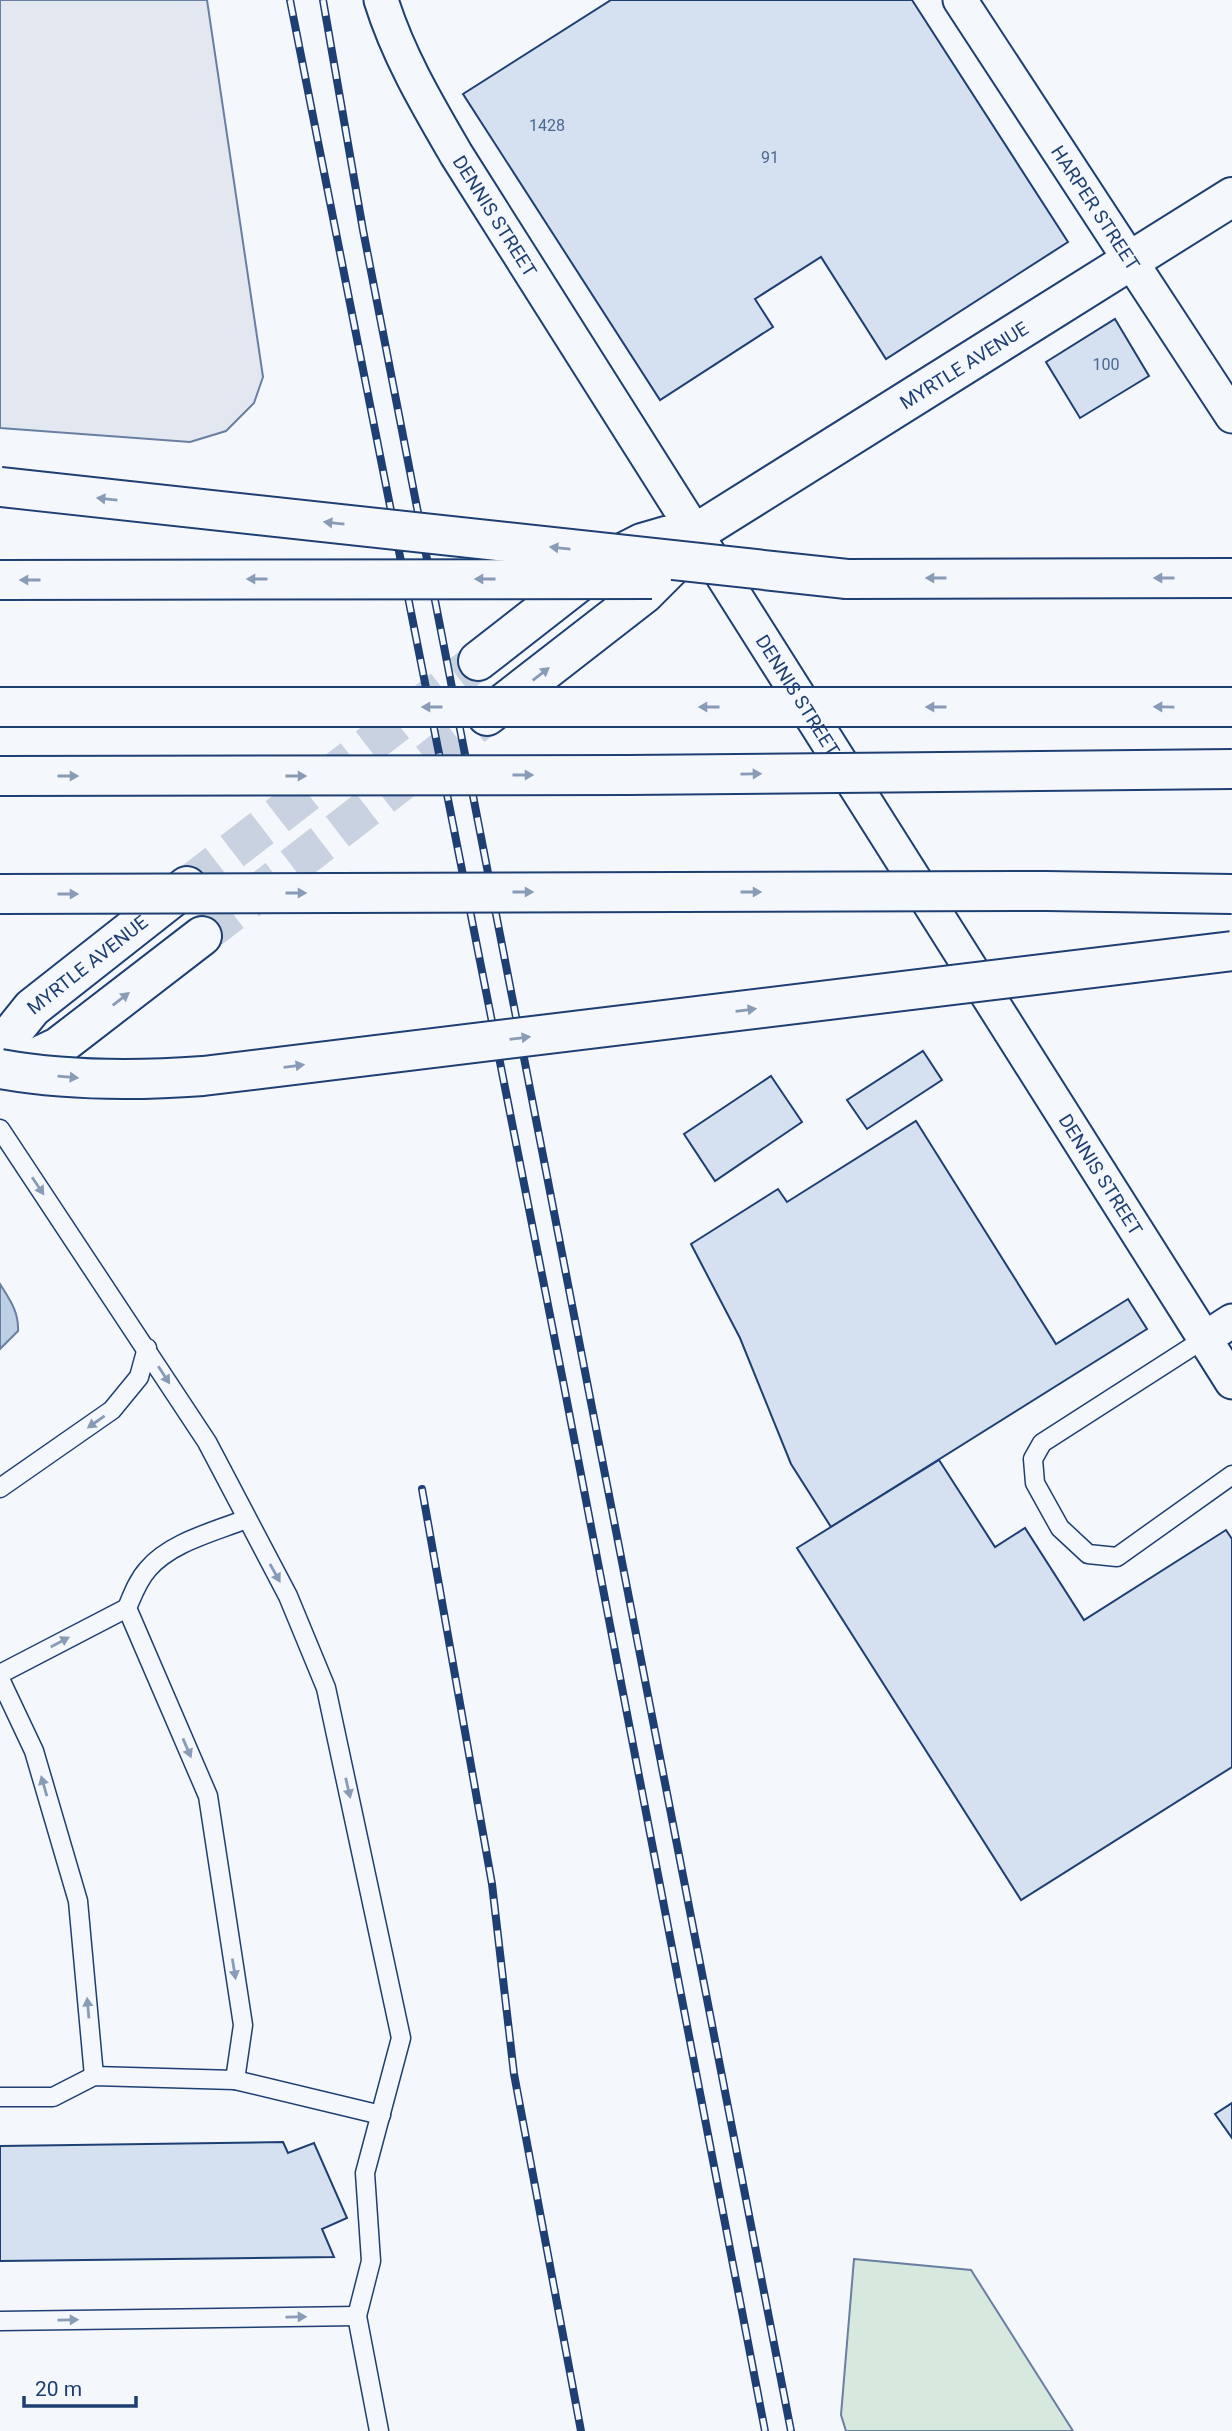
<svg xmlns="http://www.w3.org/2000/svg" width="1232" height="2431" viewBox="0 0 1232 2431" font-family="Roboto,sans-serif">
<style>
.green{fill:#d7e8df;stroke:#687fa3;stroke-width:2}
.parking{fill:#e3e8f0;stroke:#687fa3;stroke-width:2}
.water{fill:#bed0e5;stroke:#687fa3;stroke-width:2}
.building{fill:#d5e0f0;stroke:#1d3f73;stroke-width:2}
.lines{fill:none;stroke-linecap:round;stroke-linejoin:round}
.tertiary-tunnel{stroke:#c9d2e0;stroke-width:38;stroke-dasharray:38 19;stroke-linecap:butt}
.service-casing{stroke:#1d3f73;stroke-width:21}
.minor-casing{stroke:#1d3f73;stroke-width:37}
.tertiary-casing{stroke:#1d3f73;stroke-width:42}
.motorway-casing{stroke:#1d3f73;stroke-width:42}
.service{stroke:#f4f7fb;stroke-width:18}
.minor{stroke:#f4f7fb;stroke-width:33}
.tertiary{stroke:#f4f7fb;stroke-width:38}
.motorway{stroke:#f4f7fb;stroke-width:38}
.rail-casing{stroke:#1d3f73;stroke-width:8}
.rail{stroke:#f4f7fb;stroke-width:5;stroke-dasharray:16;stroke-linecap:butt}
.motorway-bridge-casing{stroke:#1d3f73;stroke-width:42;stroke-linecap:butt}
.motorway-bridge{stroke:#f4f7fb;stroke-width:38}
.oneway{fill:#889bb7}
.labels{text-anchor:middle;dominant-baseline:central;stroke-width:5;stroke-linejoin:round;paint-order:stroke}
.number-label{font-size:16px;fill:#4b6792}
.street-label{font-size:19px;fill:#1d3f73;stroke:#f4f7fb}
</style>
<rect width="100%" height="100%" fill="#f4f7fb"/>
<polygon class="green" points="854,2259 971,2270 1073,2431 846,2431 841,2415"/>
<polygon class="parking" points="0,0 207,0 263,377 254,403 226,431 190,442 0,428"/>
<path class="water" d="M 0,1284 C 10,1300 19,1312 18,1331 L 0,1349 Z"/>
<g class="building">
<polygon points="611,0 912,0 1068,242 886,359 821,257 755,299 773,327 660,400 463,94"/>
<polygon points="1115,319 1149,376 1080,418 1046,362"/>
<polygon points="923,1051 942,1080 867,1129 847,1100"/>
<polygon points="771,1076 802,1122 715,1181 684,1134"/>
<polygon points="916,1121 1056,1344 1128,1299 1147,1329 831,1527 791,1464 740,1338 691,1244 778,1189 787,1202"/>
<polygon points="939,1460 995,1547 1025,1528 1084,1620 1226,1530 1232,1539 1232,1767 1021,1900 797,1548"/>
<polygon points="1232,2103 1232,2138 1215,2114"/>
<polygon points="283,2142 288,2153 314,2143 347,2218 322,2229 334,2257 0,2261 0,2146"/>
</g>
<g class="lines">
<g class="tertiary-tunnel">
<polyline points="187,886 478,661"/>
<polyline points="202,936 487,716"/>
</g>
<defs>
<g id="service">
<polyline points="0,1129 207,1442 288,1596 326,1688 401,2038 365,2173 371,2261 357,2316 379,2431"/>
<polyline points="1204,1339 1042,1443 1033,1459 1035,1483 1060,1528 1088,1554 1117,1557 1232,1475"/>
<polyline points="0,1488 112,1410 139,1377 147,1348"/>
<path d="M 127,1608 C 133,1594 138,1580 148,1569 C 171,1542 214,1532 246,1519"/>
<polyline points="0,1674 127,1608 208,1796 243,2025 235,2080"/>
<polyline points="0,1679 34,1751 78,1901 94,2076"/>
<polyline points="0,2097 53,2097 94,2076 235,2080 381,2115"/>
<polyline points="0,2321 357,2316"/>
</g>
<g id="minor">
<path id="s1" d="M 381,0 C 398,55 427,104 456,154 L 1232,1382"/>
<path id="s2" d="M 960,0 L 1232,416"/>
<polyline points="1204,1339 1232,1321"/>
</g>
<g id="tertiary">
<path id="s3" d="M 478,661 L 605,562 L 642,543 L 666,536 L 696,533 L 1232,197"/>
<polyline points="487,716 644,594 675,563"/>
<path id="s4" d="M 0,1058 L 11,1034 L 32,1008 L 187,886"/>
<polyline points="0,1068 37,1057 58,1047 202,936"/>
</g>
<polyline id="motorway" points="847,579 1232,578"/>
</defs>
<use href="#service" class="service-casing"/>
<use href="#minor" class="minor-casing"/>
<use href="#tertiary" class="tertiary-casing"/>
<use href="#motorway" class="motorway-casing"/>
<use href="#service" class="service"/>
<use href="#minor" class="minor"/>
<use href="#tertiary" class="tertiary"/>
<use href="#motorway" class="motorway"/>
<defs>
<g id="rail">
<polyline points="290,0 564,1386 765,2431"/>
<polyline points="323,0 363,230 791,2431"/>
<polyline points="422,1489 492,1884 514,2074 581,2431"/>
</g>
</defs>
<use href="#rail" class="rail-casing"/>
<use href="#rail" class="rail"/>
<defs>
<g id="motorway-bridge">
<polyline points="0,487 847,579"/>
<polyline points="0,580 652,579"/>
<polyline points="0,707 1232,707"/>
<polyline points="0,776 628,775 1232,769"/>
<polyline points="0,894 1046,891 1232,894"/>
<path d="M 0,1069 C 67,1081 135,1081 203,1076 L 1232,951"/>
</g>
</defs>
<use href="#motorway-bridge" class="motorway-bridge-casing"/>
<use href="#motorway-bridge" class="motorway-bridge"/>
</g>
<defs><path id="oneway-solid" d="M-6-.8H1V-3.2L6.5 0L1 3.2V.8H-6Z" transform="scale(1.75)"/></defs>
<g class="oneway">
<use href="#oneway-solid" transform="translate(107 499) rotate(-174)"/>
<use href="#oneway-solid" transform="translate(334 523) rotate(-174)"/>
<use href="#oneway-solid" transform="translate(560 548) rotate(-174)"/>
<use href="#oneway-solid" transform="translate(936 578) rotate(180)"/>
<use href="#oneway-solid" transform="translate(1164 578) rotate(180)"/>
<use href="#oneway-solid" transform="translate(257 579) rotate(180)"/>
<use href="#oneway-solid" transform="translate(485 579) rotate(180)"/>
<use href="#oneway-solid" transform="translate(30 580) rotate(180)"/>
<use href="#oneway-solid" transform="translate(541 674) rotate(-38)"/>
<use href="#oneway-solid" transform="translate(432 707) rotate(180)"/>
<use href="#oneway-solid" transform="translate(709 707) rotate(180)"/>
<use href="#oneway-solid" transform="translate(936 707) rotate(180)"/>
<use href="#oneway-solid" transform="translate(1164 707) rotate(-179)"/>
<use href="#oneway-solid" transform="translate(751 774) rotate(-1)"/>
<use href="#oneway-solid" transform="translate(523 775)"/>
<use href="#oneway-solid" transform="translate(68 776)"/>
<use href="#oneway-solid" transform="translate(296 776)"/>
<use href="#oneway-solid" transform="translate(523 892)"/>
<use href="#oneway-solid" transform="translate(751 892)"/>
<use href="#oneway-solid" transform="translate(296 893)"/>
<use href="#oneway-solid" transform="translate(68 894)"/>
<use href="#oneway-solid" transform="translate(121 999) rotate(-38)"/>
<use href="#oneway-solid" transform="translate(746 1010) rotate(-7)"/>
<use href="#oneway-solid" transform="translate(520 1038) rotate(-7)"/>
<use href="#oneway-solid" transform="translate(294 1066) rotate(-7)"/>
<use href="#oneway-solid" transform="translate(68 1077) rotate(5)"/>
<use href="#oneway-solid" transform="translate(38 1186) rotate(56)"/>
<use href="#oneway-solid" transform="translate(164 1375) rotate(57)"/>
<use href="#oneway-solid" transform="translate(96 1422) rotate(145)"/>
<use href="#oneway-solid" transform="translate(275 1573) rotate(61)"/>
<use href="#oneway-solid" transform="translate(60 1642) rotate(-28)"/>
<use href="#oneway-solid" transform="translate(187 1748) rotate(67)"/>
<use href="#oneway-solid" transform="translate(44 1786) rotate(-106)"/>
<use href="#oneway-solid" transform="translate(348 1788) rotate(77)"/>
<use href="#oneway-solid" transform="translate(234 1969) rotate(81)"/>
<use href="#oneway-solid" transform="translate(88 2008) rotate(-95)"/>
<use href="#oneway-solid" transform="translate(296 2317) rotate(-1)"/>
<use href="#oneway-solid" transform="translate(68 2320) rotate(-1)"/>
</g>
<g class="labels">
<g class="number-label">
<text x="547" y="125">1428</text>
<text x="770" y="157">91</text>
<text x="1106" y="364">100</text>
</g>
<g class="street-label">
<text stroke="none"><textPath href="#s2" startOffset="248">HARPER STREET</textPath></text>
<text stroke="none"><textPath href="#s1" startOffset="245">DENNIS STREET</textPath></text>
<text stroke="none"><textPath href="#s3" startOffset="574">MYRTLE AVENUE</textPath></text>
<text stroke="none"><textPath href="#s1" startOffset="812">DENNIS STREET</textPath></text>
<text stroke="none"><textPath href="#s4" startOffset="130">MYRTLE AVENUE</textPath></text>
<text stroke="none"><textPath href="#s1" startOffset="1379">DENNIS STREET</textPath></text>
</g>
</g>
<path d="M24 2396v10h112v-10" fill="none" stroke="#1d3f73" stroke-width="3.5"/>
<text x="35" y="2396" font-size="21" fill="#1d3f73" stroke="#f4f7fb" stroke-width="5" paint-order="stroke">20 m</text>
</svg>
